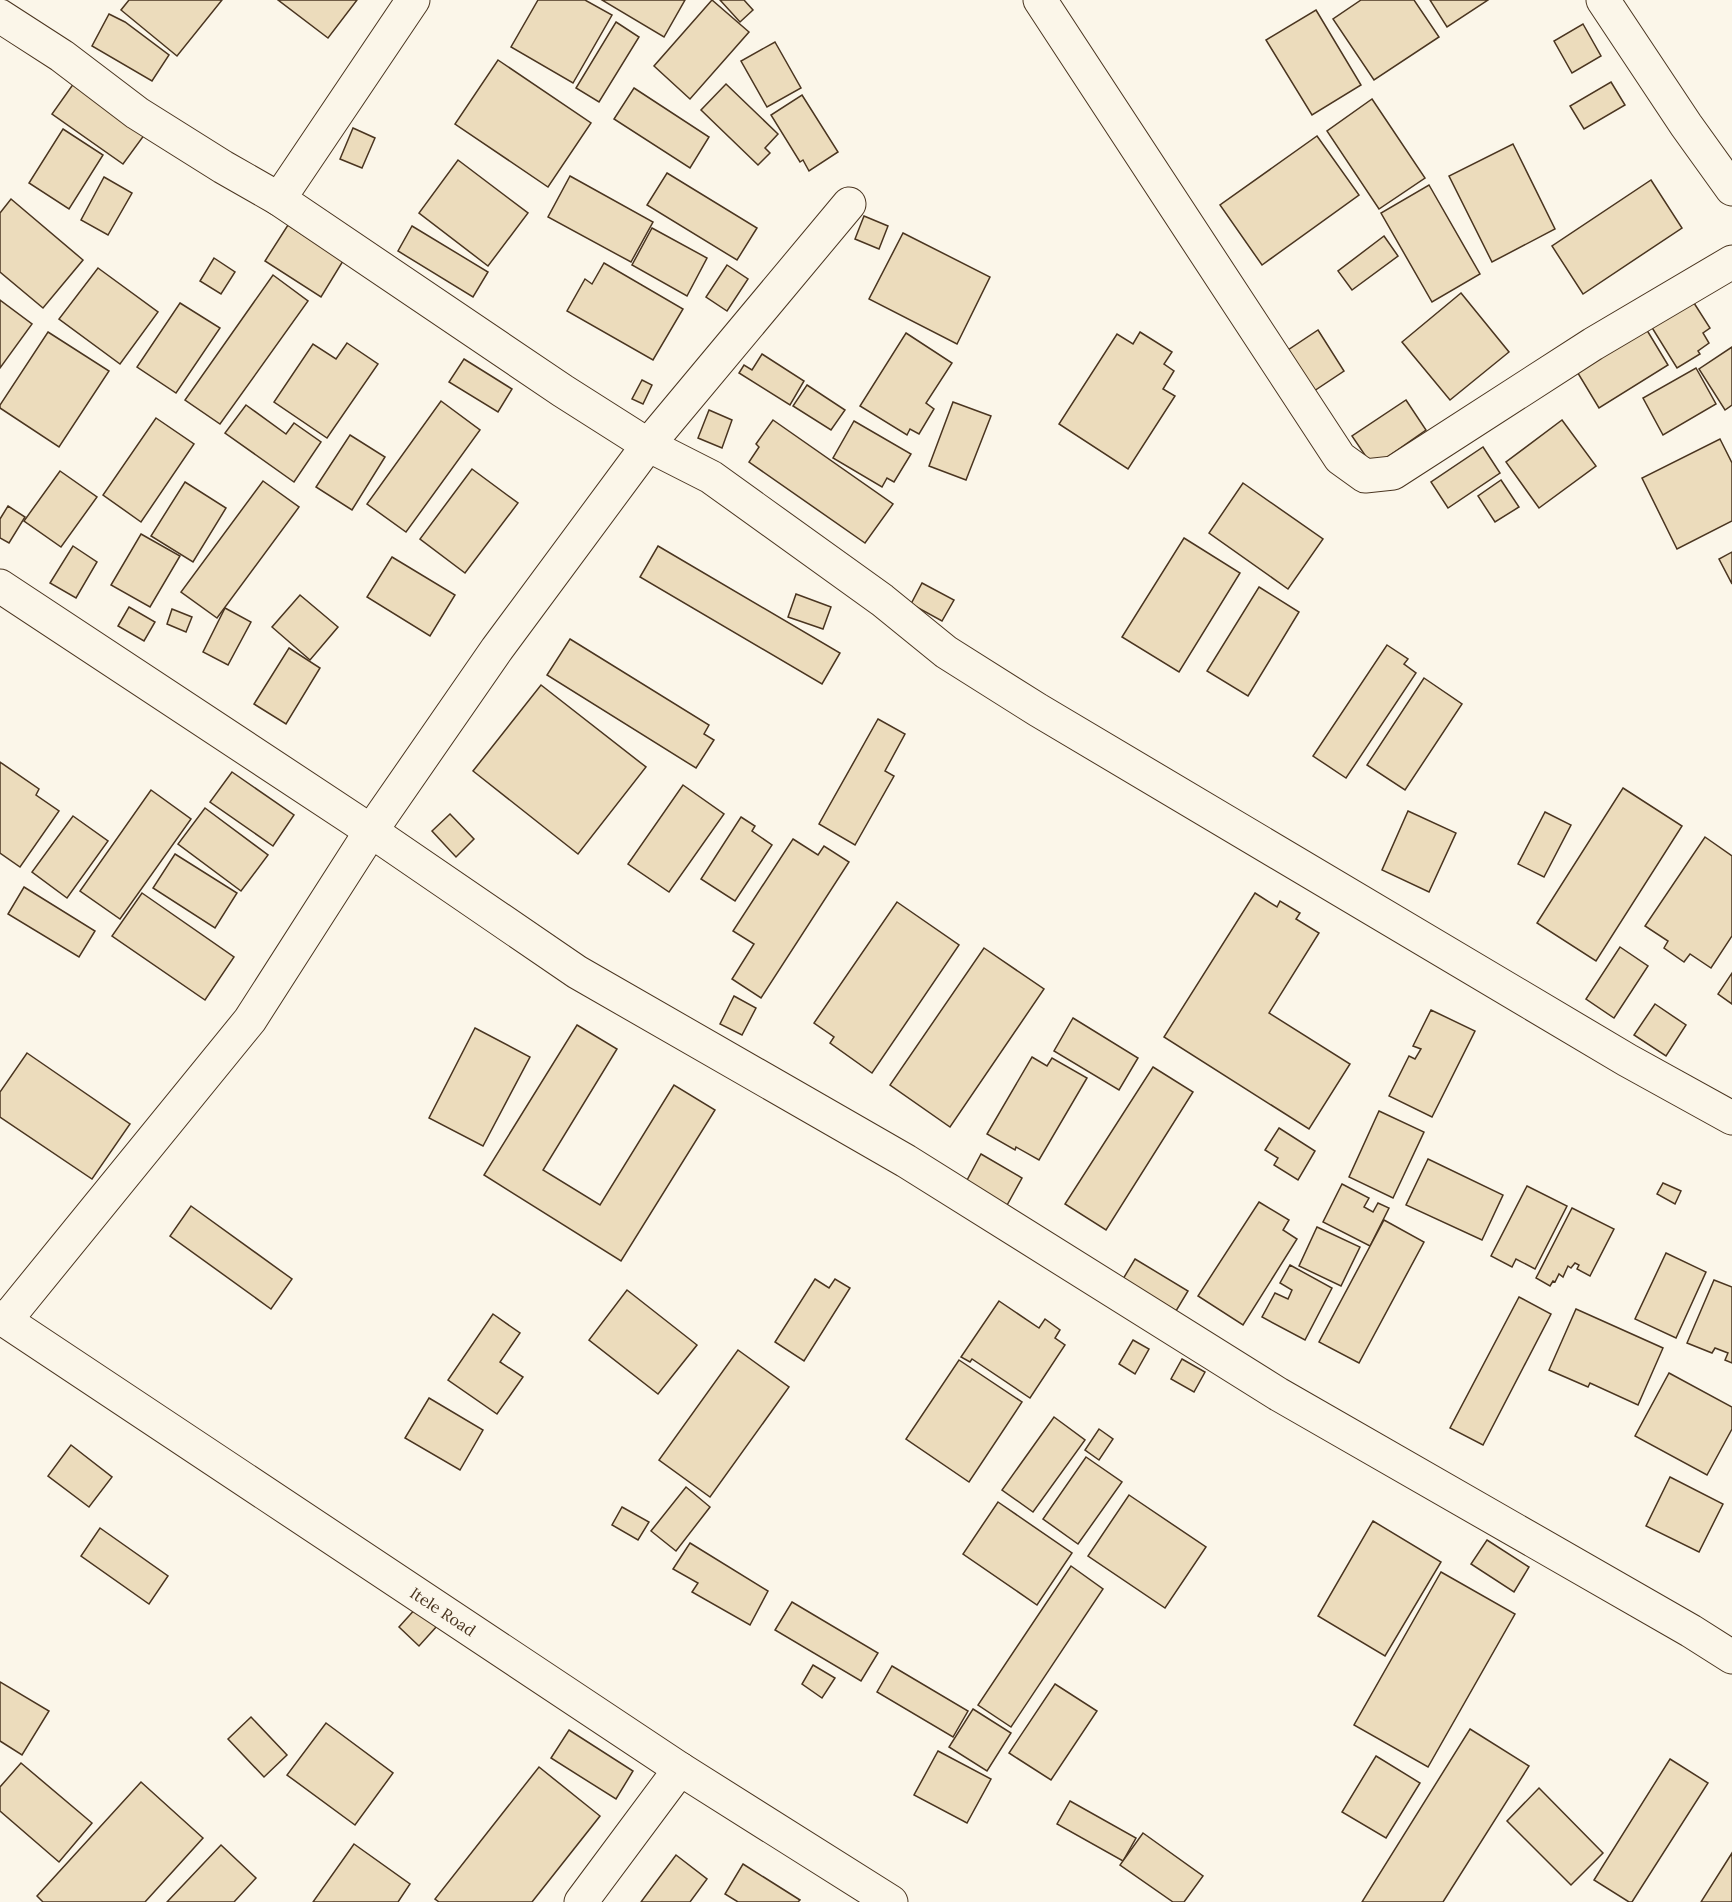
<svg xmlns="http://www.w3.org/2000/svg" width="1732" height="1902" viewBox="0 0 1732 1902" font-family="Lora,serif">
<style>
.building{fill:#ecdcbc;stroke:#4a3520;stroke-width:1.5}
.lines{fill:none;stroke-linecap:round;stroke-linejoin:round}
.street-casing{stroke:#4a3520;stroke-width:35}
.street{stroke:#fbf6e9;stroke-width:33}
.labels{text-anchor:middle;dominant-baseline:central;stroke-width:4.5;stroke-linejoin:round;paint-order:stroke}
.street-label{font-size:16px;fill:#4a3520;stroke:#fbf6e9}
</style>
<rect width="100%" height="100%" fill="#fbf6e9"/>
<g class="building">
<polygon points="129,0 222,0 177,56 121,10"/>
<polygon points="278,0 357,0 328,38"/>
<polygon points="538,0 585,0 612,15 573,83 511,47"/>
<polygon points="602,0 685,0 664,37"/>
<polygon points="712,0 749,32 690,99 654,66"/>
<polygon points="720,0 744,0 753,10 740,22"/>
<polygon points="1361,0 1414,0 1439,37 1374,80 1333,19"/>
<polygon points="1430,0 1488,0 1447,27"/>
<polygon points="1316,10 1361,85 1312,115 1266,40"/>
<polygon points="109,14 125,22 169,55 152,81 92,46"/>
<polygon points="616,22 639,37 599,102 576,88"/>
<polygon points="1583,24 1601,56 1572,73 1554,41"/>
<polygon points="775,42 801,88 767,107 741,61"/>
<polygon points="498,60 591,123 548,187 455,124"/>
<polygon points="1611,82 1625,105 1584,129 1570,106"/>
<polygon points="74,83 145,134 123,164 52,114"/>
<polygon points="726,84 778,134 765,148 770,153 758,165 701,110"/>
<polygon points="634,88 709,137 690,168 614,119"/>
<polygon points="802,95 838,152 809,171 803,160 800,162 771,115"/>
<polygon points="1372,99 1425,178 1379,209 1327,131"/>
<polygon points="353,128 375,138 362,168 340,159"/>
<polygon points="63,129 103,155 69,209 29,183"/>
<polygon points="1317,136 1359,195 1262,265 1220,205"/>
<polygon points="1513,144 1555,229 1492,262 1449,176"/>
<polygon points="458,160 528,213 488,266 419,213"/>
<polygon points="667,173 757,228 737,260 647,205"/>
<polygon points="570,176 653,222 631,262 548,217"/>
<polygon points="104,177 132,193 108,235 81,220"/>
<polygon points="1651,180 1682,228 1583,294 1552,246"/>
<polygon points="1429,185 1480,274 1432,302 1381,213"/>
<polygon points="11,199 83,260 43,308 0,272 0,213"/>
<polygon points="864,216 888,226 879,249 855,239"/>
<polygon points="288,225 343,261 321,297 265,261"/>
<polygon points="412,226 488,272 473,297 398,251"/>
<polygon points="652,228 707,258 687,296 632,265"/>
<polygon points="903,233 990,277 957,344 869,299"/>
<polygon points="1384,236 1398,256 1352,290 1338,271"/>
<polygon points="214,258 235,272 221,294 200,281"/>
<polygon points="604,263 683,309 653,360 567,311 585,279 592,284"/>
<polygon points="727,265 748,279 727,311 706,297"/>
<polygon points="98,268 158,312 120,364 59,319"/>
<polygon points="273,275 308,301 220,424 185,400"/>
<polygon points="1461,293 1509,352 1450,400 1402,342"/>
<polygon points="0,300 32,324 0,368"/>
<polygon points="180,303 220,328 176,393 137,367"/>
<polygon points="1694,303 1710,328 1703,333 1709,343 1698,351 1700,354 1677,368 1651,326"/>
<polygon points="1642,322 1668,365 1599,408 1573,365"/>
<polygon points="1318,330 1344,371 1314,391 1288,350"/>
<polygon points="48,332 109,371 59,447 0,408 0,405"/>
<polygon points="1140,332 1172,352 1164,364 1174,371 1163,389 1175,396 1128,469 1059,424 1117,334 1133,344"/>
<polygon points="906,333 952,363 926,403 934,409 919,434 910,429 907,435 860,406"/>
<polygon points="347,343 378,364 327,438 274,402 313,344 336,359"/>
<polygon points="1732,347 1732,405 1725,410 1699,369"/>
<polygon points="762,354 804,381 790,405 739,373 744,365 752,370"/>
<polygon points="464,359 512,389 498,412 449,382"/>
<polygon points="1696,368 1716,404 1663,435 1643,398"/>
<polygon points="642,380 652,385 643,404 632,399"/>
<polygon points="807,385 845,410 831,430 793,406"/>
<polygon points="1406,400 1426,430 1373,467 1352,436"/>
<polygon points="441,401 480,430 406,532 367,504"/>
<polygon points="953,402 991,416 966,480 929,466"/>
<polygon points="246,405 286,434 294,423 321,442 294,482 225,433"/>
<polygon points="709,410 732,420 722,448 698,438"/>
<polygon points="156,418 194,444 141,522 103,495"/>
<polygon points="773,420 893,504 865,543 749,462 759,447 756,444"/>
<polygon points="1562,420 1596,466 1539,508 1506,462"/>
<polygon points="854,421 911,454 894,482 887,478 882,487 833,458"/>
<polygon points="350,435 385,457 352,510 316,487"/>
<polygon points="1720,439 1732,463 1732,521 1677,549 1642,478"/>
<polygon points="1483,447 1500,473 1448,508 1431,482"/>
<polygon points="472,469 518,503 465,573 420,539"/>
<polygon points="60,471 97,497 61,547 24,521"/>
<polygon points="1501,480 1519,507 1495,522 1478,496"/>
<polygon points="263,481 299,507 217,618 181,592"/>
<polygon points="185,482 226,508 193,562 151,536"/>
<polygon points="1243,483 1323,539 1288,589 1209,533"/>
<polygon points="8,506 25,517 9,543 0,538 0,519"/>
<polygon points="141,534 180,556 150,607 111,585"/>
<polygon points="1184,538 1240,573 1179,672 1122,637"/>
<polygon points="73,546 97,562 76,598 50,583"/>
<polygon points="658,546 840,653 822,684 640,577"/>
<polygon points="1732,552 1732,584 1719,559"/>
<polygon points="392,557 455,595 430,636 367,597"/>
<polygon points="922,583 954,600 942,621 911,604"/>
<polygon points="1259,587 1299,612 1248,696 1207,671"/>
<polygon points="796,594 831,607 823,629 788,617"/>
<polygon points="300,595 338,627 310,660 272,627"/>
<polygon points="129,607 155,622 144,641 118,626"/>
<polygon points="225,608 251,622 228,665 203,652"/>
<polygon points="172,609 192,617 186,632 167,624"/>
<polygon points="570,639 709,725 704,734 714,740 696,768 547,675"/>
<polygon points="1387,645 1408,659 1404,664 1416,673 1346,778 1313,756"/>
<polygon points="289,648 320,668 286,724 254,704"/>
<polygon points="1424,678 1462,704 1405,790 1367,765"/>
<polygon points="541,685 646,767 578,854 473,771"/>
<polygon points="878,719 905,734 885,771 894,776 855,845 819,824"/>
<polygon points="0,762 39,789 36,795 59,811 20,867 0,853"/>
<polygon points="232,772 294,815 273,846 210,802"/>
<polygon points="683,785 724,814 669,892 628,864"/>
<polygon points="1623,788 1682,826 1596,961 1537,923"/>
<polygon points="151,790 191,819 120,919 80,891"/>
<polygon points="205,808 268,855 241,891 178,844"/>
<polygon points="1408,811 1456,833 1429,892 1382,870"/>
<polygon points="1545,812 1571,825 1544,877 1518,864"/>
<polygon points="450,814 474,839 456,857 432,831"/>
<polygon points="73,816 108,841 67,898 32,872"/>
<polygon points="741,817 755,826 752,831 772,845 735,901 701,879"/>
<polygon points="1705,837 1732,856 1732,936 1711,968 1690,954 1684,962 1664,948 1668,941 1645,926"/>
<polygon points="793,839 818,855 824,846 849,862 761,998 732,979 754,944 733,931"/>
<polygon points="175,854 237,893 215,928 153,888"/>
<polygon points="24,887 95,931 79,957 8,914"/>
<polygon points="142,893 234,957 205,1000 112,936"/>
<polygon points="1255,893 1277,907 1280,901 1300,913 1296,919 1319,933 1269,1013 1350,1064 1309,1129 1164,1037"/>
<polygon points="897,902 959,945 872,1073 830,1043 834,1037 814,1023"/>
<polygon points="1620,947 1648,966 1614,1018 1586,999"/>
<polygon points="984,948 1044,989 950,1127 890,1085"/>
<polygon points="1732,973 1732,1004 1718,994"/>
<polygon points="734,996 756,1008 742,1035 720,1024"/>
<polygon points="1655,1004 1686,1025 1666,1056 1634,1035"/>
<polygon points="1431,1010 1475,1031 1432,1117 1389,1096 1409,1056 1415,1059 1421,1049 1413,1046"/>
<polygon points="1073,1018 1138,1058 1119,1090 1054,1051"/>
<polygon points="577,1025 617,1049 543,1170 600,1205 674,1085 715,1110 621,1261 484,1175"/>
<polygon points="475,1028 530,1057 483,1146 429,1118"/>
<polygon points="27,1053 130,1124 92,1179 0,1117 0,1092"/>
<polygon points="1032,1057 1047,1066 1052,1058 1087,1078 1039,1160 1016,1147 1015,1150 987,1134"/>
<polygon points="1153,1067 1193,1092 1106,1230 1065,1204"/>
<polygon points="1379,1111 1424,1132 1393,1198 1349,1177"/>
<polygon points="1279,1128 1315,1151 1298,1180 1274,1165 1278,1158 1265,1150"/>
<polygon points="981,1154 1022,1178 1006,1207 965,1184"/>
<polygon points="1428,1159 1503,1195 1482,1240 1406,1205"/>
<polygon points="1663,1183 1681,1191 1675,1204 1657,1194"/>
<polygon points="1342,1184 1369,1198 1364,1207 1373,1212 1378,1203 1389,1208 1370,1246 1323,1222"/>
<polygon points="1527,1186 1567,1206 1535,1269 1516,1259 1512,1267 1491,1256"/>
<polygon points="1259,1202 1289,1220 1283,1230 1297,1239 1243,1325 1198,1296"/>
<polygon points="191,1206 292,1279 271,1309 170,1236"/>
<polygon points="1572,1208 1614,1229 1590,1276 1577,1269 1579,1265 1575,1263 1571,1268 1568,1266 1563,1277 1559,1274 1555,1282 1553,1281 1550,1286 1536,1278"/>
<polygon points="1384,1220 1424,1242 1359,1363 1319,1342"/>
<polygon points="1317,1227 1360,1247 1341,1286 1299,1266"/>
<polygon points="1666,1253 1706,1272 1676,1338 1635,1319"/>
<polygon points="1135,1259 1188,1291 1176,1311 1123,1279"/>
<polygon points="1290,1265 1332,1288 1305,1340 1262,1317 1275,1293 1288,1299 1292,1290 1280,1283"/>
<polygon points="815,1279 829,1288 835,1279 850,1288 804,1361 775,1342"/>
<polygon points="1714,1280 1732,1287 1732,1363 1725,1360 1728,1353 1715,1348 1712,1353 1687,1343"/>
<polygon points="627,1290 697,1345 658,1394 589,1340"/>
<polygon points="1519,1297 1551,1314 1483,1445 1450,1428"/>
<polygon points="999,1301 1039,1328 1045,1319 1060,1330 1055,1338 1065,1345 1030,1398 972,1359 970,1362 961,1357"/>
<polygon points="1576,1309 1663,1348 1638,1405 1590,1383 1588,1387 1549,1370"/>
<polygon points="493,1314 520,1333 500,1362 523,1377 497,1414 448,1380"/>
<polygon points="1133,1340 1149,1349 1135,1374 1119,1364"/>
<polygon points="738,1350 789,1387 710,1497 659,1460"/>
<polygon points="1182,1359 1205,1372 1194,1392 1171,1379"/>
<polygon points="959,1360 1022,1402 969,1482 906,1439"/>
<polygon points="1669,1373 1732,1407 1732,1429 1707,1475 1635,1436"/>
<polygon points="429,1398 483,1430 460,1470 405,1438"/>
<polygon points="1054,1417 1085,1440 1033,1512 1002,1490"/>
<polygon points="1099,1429 1113,1439 1099,1460 1085,1450"/>
<polygon points="71,1445 112,1477 89,1507 48,1476"/>
<polygon points="1086,1457 1122,1482 1078,1544 1043,1519"/>
<polygon points="1670,1477 1723,1504 1699,1552 1646,1526"/>
<polygon points="686,1487 710,1507 676,1551 651,1531"/>
<polygon points="1129,1495 1206,1547 1165,1608 1088,1556"/>
<polygon points="998,1502 1072,1553 1037,1605 963,1554"/>
<polygon points="622,1507 649,1522 638,1540 612,1525"/>
<polygon points="1373,1521 1441,1562 1385,1656 1318,1616"/>
<polygon points="100,1528 168,1576 149,1604 81,1556"/>
<polygon points="1487,1540 1529,1567 1514,1592 1471,1564"/>
<polygon points="690,1543 768,1591 750,1625 692,1592 698,1583 673,1569"/>
<polygon points="1071,1566 1103,1589 1011,1727 978,1705"/>
<polygon points="1441,1572 1515,1614 1428,1767 1354,1725"/>
<polygon points="792,1602 878,1653 861,1681 775,1630"/>
<polygon points="417,1607 437,1626 419,1646 399,1627"/>
<polygon points="813,1665 835,1678 822,1698 802,1684"/>
<polygon points="892,1666 968,1711 953,1737 877,1692"/>
<polygon points="0,1682 49,1711 22,1755 0,1741"/>
<polygon points="1055,1684 1097,1711 1051,1780 1009,1753"/>
<polygon points="973,1709 1011,1733 987,1771 949,1747"/>
<polygon points="251,1717 287,1755 264,1777 228,1739"/>
<polygon points="326,1723 393,1773 355,1825 287,1775"/>
<polygon points="1470,1729 1529,1766 1443,1902 1362,1902"/>
<polygon points="569,1730 633,1771 616,1799 551,1758"/>
<polygon points="938,1751 991,1779 967,1823 914,1795"/>
<polygon points="1376,1756 1420,1783 1386,1838 1342,1812"/>
<polygon points="1670,1759 1708,1783 1632,1902 1629,1902 1594,1880"/>
<polygon points="21,1763 92,1823 59,1862 0,1811 0,1787"/>
<polygon points="539,1767 600,1816 532,1902 439,1902 435,1899"/>
<polygon points="141,1782 203,1838 145,1902 43,1902 37,1896"/>
<polygon points="1539,1788 1603,1853 1571,1885 1507,1821"/>
<polygon points="1070,1801 1136,1838 1123,1861 1057,1824"/>
<polygon points="1143,1833 1203,1876 1184,1902 1173,1902 1120,1865"/>
<polygon points="354,1844 410,1884 398,1902 313,1902"/>
<polygon points="221,1845 256,1878 234,1902 167,1902"/>
<polygon points="1732,1853 1732,1902 1701,1902"/>
<polygon points="676,1855 707,1879 690,1902 641,1902"/>
<polygon points="743,1864 800,1900 798,1902 738,1902 725,1894"/>
</g>
<g class="lines">
<defs>
<g id="street">
<polyline points="413,0 279,199 563,391 648,445 711,477 882,600 946,652 1038,710 1627,1060 1732,1118"/>
<polyline points="1040,0 1340,458 1365,476 1393,473 1593,344 1732,262"/>
<polyline points="1603,0 1686,125 1732,189"/>
<polyline points="0,16 62,56 137,113 223,167 279,199"/>
<polyline points="0,586 371,831 577,972 906,1161 1278,1394 1691,1631 1732,1657"/>
<path id="s1" d="M 0,1317 L 680,1769 L 891,1902"/>
<polyline points="5,1321 250,1020 371,831 497,649 648,445 849,204"/>
<polyline points="581,1902 680,1769"/>
</g>
</defs>
<use href="#street" class="street-casing"/>
<use href="#street" class="street"/>
</g>
<g class="labels">
<g class="street-label">
<text stroke="none"><textPath href="#s1" startOffset="532">Itele Road</textPath></text>
</g>
</g>
</svg>
